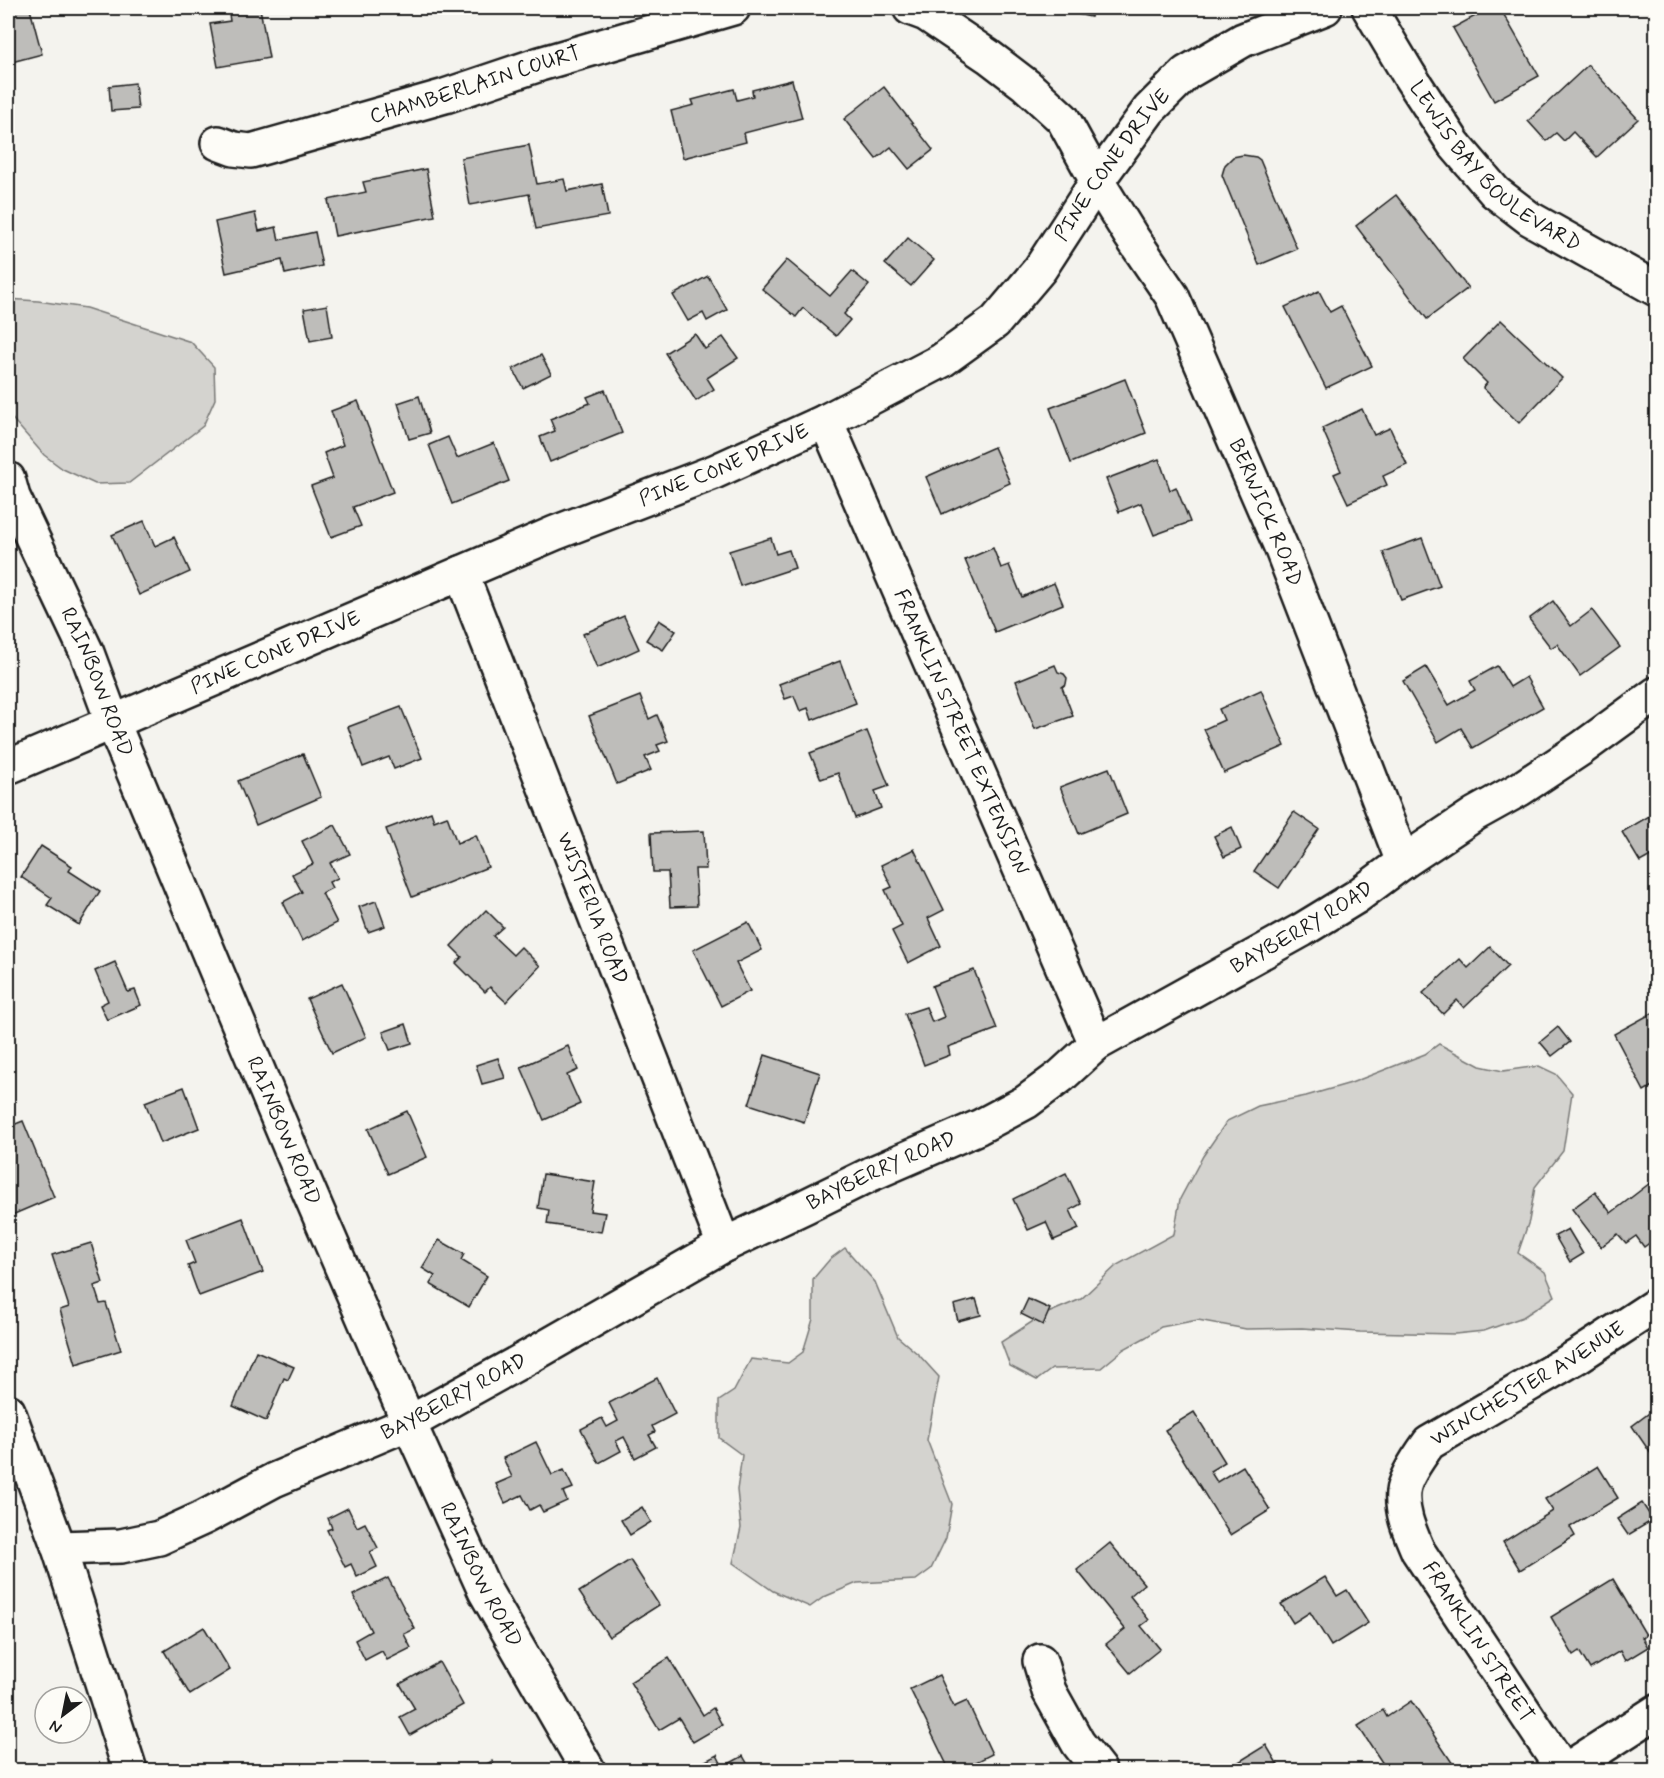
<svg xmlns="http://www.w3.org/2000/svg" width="1664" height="1778" viewBox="0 0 1664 1778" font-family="Mynerve,sans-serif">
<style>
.green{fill:#d4d3cf;stroke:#787876;stroke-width:1.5}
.building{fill:#bebdba;stroke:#1c1c1c;stroke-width:1.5}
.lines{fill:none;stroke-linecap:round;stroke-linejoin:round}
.minor-casing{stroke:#1c1c1c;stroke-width:38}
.minor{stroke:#fdfcf7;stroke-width:33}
.labels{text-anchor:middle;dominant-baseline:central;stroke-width:4.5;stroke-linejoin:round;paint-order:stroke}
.street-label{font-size:21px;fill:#1c1c1c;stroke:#fdfcf7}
</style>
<rect width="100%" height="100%" fill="#f4f3ee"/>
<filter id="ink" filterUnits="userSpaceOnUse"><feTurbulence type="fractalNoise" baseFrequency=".0167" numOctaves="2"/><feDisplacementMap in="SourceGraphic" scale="12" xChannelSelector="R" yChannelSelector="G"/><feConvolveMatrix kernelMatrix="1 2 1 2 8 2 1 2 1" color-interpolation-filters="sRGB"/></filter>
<g filter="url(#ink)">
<g class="green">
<polygon points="8,299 38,301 86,308 191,342 214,367 215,399 203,426 129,483 95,484 63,469 44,455 8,414"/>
<polygon points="1439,1044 1480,1066 1503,1071 1539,1066 1556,1074 1572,1093 1563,1151 1535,1187 1529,1221 1518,1253 1545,1272 1555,1296 1523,1317 1484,1331 1455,1334 1360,1332 1302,1328 1246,1329 1198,1320 1161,1327 1146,1337 1124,1349 1101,1368 1052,1369 1037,1380 1010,1366 1001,1342 1041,1316 1081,1299 1117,1265 1174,1234 1180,1199 1203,1156 1227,1121 1258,1106 1306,1096 1351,1083 1425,1054"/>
<polygon points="845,1248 875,1282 898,1337 919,1355 939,1377 927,1440 952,1504 946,1538 931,1569 916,1580 857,1583 824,1597 810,1607 773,1591 733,1563 741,1528 737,1490 742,1455 719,1438 719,1401 734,1391 751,1359 788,1363 803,1352 813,1319 813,1279 830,1259"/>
</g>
<g class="building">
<polygon points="8,8 35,8 30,9 42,54 8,63"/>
<polygon points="228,8 260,8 269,58 218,67 210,24 230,21"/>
<polygon points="1050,8 1093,8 1091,17"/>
<polygon points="1490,8 1500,8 1539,76 1494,101 1453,28"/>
<polygon points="1588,65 1638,119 1597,157 1573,132 1564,141 1556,133 1546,141 1528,121"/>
<polygon points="792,80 802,118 744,133 746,142 683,158 671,111 694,105 692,100 734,89 737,100 753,96 752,90"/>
<polygon points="135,83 138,109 111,111 109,86"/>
<polygon points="884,87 933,150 909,169 891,147 876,159 844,119"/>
<polygon points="529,145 537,184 564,179 567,191 602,184 608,216 536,229 529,194 470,205 461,158"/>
<polygon points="1243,155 1256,157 1260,160 1297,249 1259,265 1222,175 1225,165 1233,157"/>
<polygon points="426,169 435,216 335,236 328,200 366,192 363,182"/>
<polygon points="1396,195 1468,288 1427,319 1356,226"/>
<polygon points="255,213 259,231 276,227 279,240 315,232 322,266 285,274 282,260 226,273 215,222"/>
<polygon points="908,238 934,260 911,286 885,264"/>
<polygon points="787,260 830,296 852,271 869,285 844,314 850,320 836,336 803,308 796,317 762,289"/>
<polygon points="708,276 727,310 707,321 703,313 688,321 673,295"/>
<polygon points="1319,291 1330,312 1341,306 1372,366 1326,388 1285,307"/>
<polygon points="327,305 332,337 310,341 304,309"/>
<polygon points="1501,320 1562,378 1519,423 1483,388 1487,383 1463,359"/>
<polygon points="695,334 705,349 723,337 738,358 707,378 714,389 696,401 665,353"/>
<polygon points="541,355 551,374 523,388 513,369"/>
<polygon points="1125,379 1146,433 1071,463 1050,408"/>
<polygon points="605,390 622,433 550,462 540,437 555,431 550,419 590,403 587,397"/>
<polygon points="419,396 430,433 409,439 398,403"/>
<polygon points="358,401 393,492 353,507 361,526 331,537 311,486 333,478 324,453 343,445 331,411"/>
<polygon points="1362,409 1374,435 1390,428 1407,465 1383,476 1387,485 1348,503 1334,474 1341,471 1322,428"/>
<polygon points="448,437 457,458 494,443 509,481 452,504 429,445"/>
<polygon points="994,447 1010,483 942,514 926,477"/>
<polygon points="1159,459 1170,490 1176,487 1190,522 1154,535 1141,503 1119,512 1106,479"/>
<polygon points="144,521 155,546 174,537 190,572 139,595 112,535"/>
<polygon points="771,538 776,554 789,550 795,568 740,586 729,551"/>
<polygon points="1422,538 1440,586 1401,600 1383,552"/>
<polygon points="993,548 1001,568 1009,565 1022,597 1054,583 1063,604 995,632 965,560"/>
<polygon points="1553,601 1571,626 1592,610 1620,647 1580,676 1557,644 1551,648 1529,619"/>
<polygon points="624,616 639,649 597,668 583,634"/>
<polygon points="659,620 676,631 663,650 646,640"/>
<polygon points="840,661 856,703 812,720 808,708 800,711 794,696 785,699 779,684"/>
<polygon points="1055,665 1058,672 1064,674 1067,678 1066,684 1062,687 1073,716 1035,729 1016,681"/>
<polygon points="1497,666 1510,687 1526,677 1543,707 1473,748 1461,728 1438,742 1403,681 1426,667 1449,705 1475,690 1470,681"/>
<polygon points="1261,690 1285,746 1224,773 1204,729 1224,720 1219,709"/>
<polygon points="640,696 649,719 657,715 668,741 657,745 660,751 645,757 651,770 617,784 589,716"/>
<polygon points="401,707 422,758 394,769 389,757 363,767 348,727"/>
<polygon points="867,731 889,786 875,791 881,808 855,818 838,773 821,779 810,753"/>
<polygon points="303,754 321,797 256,825 238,781"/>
<polygon points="1109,768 1127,814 1079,834 1060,787"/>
<polygon points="431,812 434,821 447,816 457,843 476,835 488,867 412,897 386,829"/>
<polygon points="1294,812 1319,829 1279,888 1254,871"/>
<polygon points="1656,812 1656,853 1640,862 1622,832"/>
<polygon points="335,825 350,854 330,863 338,878 329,882 332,888 322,893 337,923 302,941 283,902 302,892 292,874 313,864 302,841"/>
<polygon points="1232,827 1241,849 1224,857 1214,836"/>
<polygon points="704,831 706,869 695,869 697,906 670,907 668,872 653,872 651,833"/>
<polygon points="41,846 72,866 69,871 100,891 79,925 47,905 52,898 21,877"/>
<polygon points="914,849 944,910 928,918 941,946 908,963 892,931 902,926 885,890 892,887 881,865"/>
<polygon points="376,901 385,926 368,932 359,907"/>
<polygon points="486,910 503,927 493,936 513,955 521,947 540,966 506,1002 490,987 485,992 456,963 462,957 451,946"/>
<polygon points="748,922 762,950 736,963 750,991 721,1006 693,950"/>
<polygon points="1490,947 1508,966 1464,1008 1457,1000 1443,1014 1423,993 1460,959 1468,968"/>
<polygon points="115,962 128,992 135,990 141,1005 107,1020 100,1005 108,1001 95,971"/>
<polygon points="974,970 997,1029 948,1047 950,1055 924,1065 905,1014 926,1007 932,1022 944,1017 932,986"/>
<polygon points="342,983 366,1037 332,1053 307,999"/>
<polygon points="1656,1011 1656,1084 1644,1091 1614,1034"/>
<polygon points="406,1024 412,1043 390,1050 383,1032"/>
<polygon points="1558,1027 1570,1042 1552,1056 1540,1042"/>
<polygon points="568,1046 578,1070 567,1075 580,1104 544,1120 521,1067"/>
<polygon points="765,1055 820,1073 804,1122 749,1104"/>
<polygon points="498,1058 505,1078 482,1084 476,1065"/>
<polygon points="184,1087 199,1128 161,1143 145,1102"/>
<polygon points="407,1111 427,1157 388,1174 368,1129"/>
<polygon points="23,1121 54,1197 12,1215 8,1205 8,1127"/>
<polygon points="1066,1173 1081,1204 1070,1210 1079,1229 1054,1240 1046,1222 1028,1230 1013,1199"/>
<polygon points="543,1174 595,1182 590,1211 605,1213 601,1232 547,1224 549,1210 538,1208"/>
<polygon points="1650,1183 1656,1192 1656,1238 1644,1247 1636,1236 1626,1243 1618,1234 1601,1247 1572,1209 1595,1192 1611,1213"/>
<polygon points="243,1218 263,1272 199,1296 188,1266 195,1263 186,1240"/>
<polygon points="1568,1229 1583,1254 1570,1262 1555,1236"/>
<polygon points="439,1240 464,1254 461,1260 487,1276 469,1307 430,1284 435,1276 422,1268"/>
<polygon points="91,1243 103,1283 94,1286 100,1304 106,1303 121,1350 76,1364 60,1310 69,1307 52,1255"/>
<polygon points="976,1299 981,1315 958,1321 954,1305"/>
<polygon points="1028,1299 1050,1309 1043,1325 1021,1314"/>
<polygon points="256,1351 294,1367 288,1380 284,1378 266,1421 233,1406"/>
<polygon points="657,1378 675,1414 652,1426 655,1432 649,1435 656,1447 635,1458 624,1437 616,1441 621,1451 599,1463 581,1429 602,1418 607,1427 618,1421 609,1403"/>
<polygon points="1656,1408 1656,1461 1632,1426"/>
<polygon points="1194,1412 1225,1462 1210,1471 1217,1482 1243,1466 1270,1510 1230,1535 1165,1430"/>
<polygon points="536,1442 552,1475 564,1470 573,1488 563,1492 567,1501 543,1512 539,1505 530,1510 522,1495 505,1503 496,1484 512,1477 503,1458"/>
<polygon points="1598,1466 1618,1498 1570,1527 1575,1536 1520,1570 1503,1542 1553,1511 1545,1499"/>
<polygon points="1642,1503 1653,1520 1628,1535 1617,1519"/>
<polygon points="642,1507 651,1522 630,1535 621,1520"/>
<polygon points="348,1508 357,1527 365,1523 378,1548 370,1552 377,1567 357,1577 351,1564 345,1567 327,1530 332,1528 328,1518"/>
<polygon points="1110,1543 1144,1584 1130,1596 1149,1620 1141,1626 1160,1649 1130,1673 1106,1644 1125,1629 1077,1570"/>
<polygon points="630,1560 659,1605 609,1637 579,1592"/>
<polygon points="1325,1577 1337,1596 1347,1590 1368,1623 1331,1646 1310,1612 1293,1623 1281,1604"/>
<polygon points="388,1578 415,1629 404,1634 411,1648 387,1660 382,1651 365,1660 355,1640 371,1631 353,1595"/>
<polygon points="1613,1579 1646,1635 1642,1637 1648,1647 1625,1661 1620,1651 1590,1669 1579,1651 1573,1655 1551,1617"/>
<polygon points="204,1627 230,1670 190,1695 164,1651"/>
<polygon points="669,1658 703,1715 713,1708 722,1725 693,1742 679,1718 659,1730 630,1682"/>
<polygon points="439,1662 463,1705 410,1735 400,1717 415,1709 400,1684"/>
<polygon points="939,1675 954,1707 967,1701 992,1754 976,1762 980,1770 943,1770 942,1769 948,1767 910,1689"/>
<polygon points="1411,1701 1453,1764 1443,1770 1387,1770 1358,1726 1383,1710 1387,1717"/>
<polygon points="1266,1745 1281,1770 1241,1770 1237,1763"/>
<polygon points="717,1755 723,1767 743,1756 751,1770 699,1770 696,1766"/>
<polygon points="492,1761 496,1769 501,1766 504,1770 476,1770"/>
</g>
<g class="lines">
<defs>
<g id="minor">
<path id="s1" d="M 910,8 L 926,14 L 988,56 L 1026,85 L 1063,119 L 1097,181 L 1131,236 L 1172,296 L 1281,547 L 1403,862"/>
<path id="s2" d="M 1369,8 L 1409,75 L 1454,144 L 1495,192 L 1529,218 L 1656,289"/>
<path id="s3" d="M 218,143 L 234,149 L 251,151 L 445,96 L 540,64 L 733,8"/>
<path id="s4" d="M 826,421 L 1096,1044"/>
<path id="s5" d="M 8,479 L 13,497 L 87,653 L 113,723 L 292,1152 L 409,1423 L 485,1591 L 588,1770"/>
<path id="s6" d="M 461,573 L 724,1245"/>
<path id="s7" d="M 8,767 L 555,533 L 714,472 L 826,421 L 941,361 L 995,322 L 1040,269 L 1097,181 L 1149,110 L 1186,73 L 1243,40 L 1325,8"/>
<polyline points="8,1411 59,1548 130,1770"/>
<path id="s8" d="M 59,1548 L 121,1546 L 159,1538 L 205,1517 L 274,1480 L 409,1423 L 532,1355 L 724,1245 L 806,1206 L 871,1174 L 979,1127 L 1026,1102 L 1061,1076 L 1096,1044 L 1302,930 L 1356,897 L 1403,862 L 1475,814 L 1520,789 L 1582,748 L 1656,694"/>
<polyline points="1040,1661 1049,1691 1078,1743 1099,1770"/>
<path id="s9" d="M 1563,1770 L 1418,1551 C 1410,1532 1401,1513 1403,1492 C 1404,1478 1421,1454 1429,1443 L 1578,1356 L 1656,1305"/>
<polyline points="1566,1770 1656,1712"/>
</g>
</defs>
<use href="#minor" class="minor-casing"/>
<use href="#minor" class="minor"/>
</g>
</g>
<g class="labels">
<g class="street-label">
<text stroke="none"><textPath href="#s3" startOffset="268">CHAMBERLAIN COURT</textPath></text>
<text stroke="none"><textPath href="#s2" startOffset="206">LEWIS BAY BOULEVARD</textPath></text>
<text stroke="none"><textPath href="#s7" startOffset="1281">PINE CONE DRIVE</textPath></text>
<text stroke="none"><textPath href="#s7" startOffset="777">PINE CONE DRIVE</textPath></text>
<text stroke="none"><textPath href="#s1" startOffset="634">BERWICK ROAD</textPath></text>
<text stroke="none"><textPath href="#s7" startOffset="291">PINE CONE DRIVE</textPath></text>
<text stroke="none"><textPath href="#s5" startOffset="222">RAINBOW ROAD</textPath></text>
<text stroke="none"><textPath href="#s4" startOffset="339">FRANKLIN STREET EXTENSION</textPath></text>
<text stroke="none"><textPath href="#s6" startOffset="360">WISTERIA ROAD</textPath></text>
<text stroke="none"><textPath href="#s8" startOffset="1400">BAYBERRY ROAD</textPath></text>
<text stroke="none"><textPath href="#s5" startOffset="708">RAINBOW ROAD</textPath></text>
<text stroke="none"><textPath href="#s8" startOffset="912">BAYBERRY ROAD</textPath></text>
<text stroke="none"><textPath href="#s9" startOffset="495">WINCHESTER AVENUE</textPath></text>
<text stroke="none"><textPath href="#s8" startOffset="428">BAYBERRY ROAD</textPath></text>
<text stroke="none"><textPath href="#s5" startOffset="1194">RAINBOW ROAD</textPath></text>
<text transform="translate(1478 1642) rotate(57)">FRANKLIN STREET</text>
</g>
</g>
<rect width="1664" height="1778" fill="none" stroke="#fdfcf7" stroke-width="30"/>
<rect x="15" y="15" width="1634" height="1748" fill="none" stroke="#1c1c1c" stroke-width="2" filter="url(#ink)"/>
<g transform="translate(63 1715) rotate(212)"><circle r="28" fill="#fdfcf7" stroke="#a3a29f" stroke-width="1.5"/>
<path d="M0-4.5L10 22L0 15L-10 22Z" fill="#1c1c1c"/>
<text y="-9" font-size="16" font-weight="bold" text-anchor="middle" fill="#1c1c1c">N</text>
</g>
</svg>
